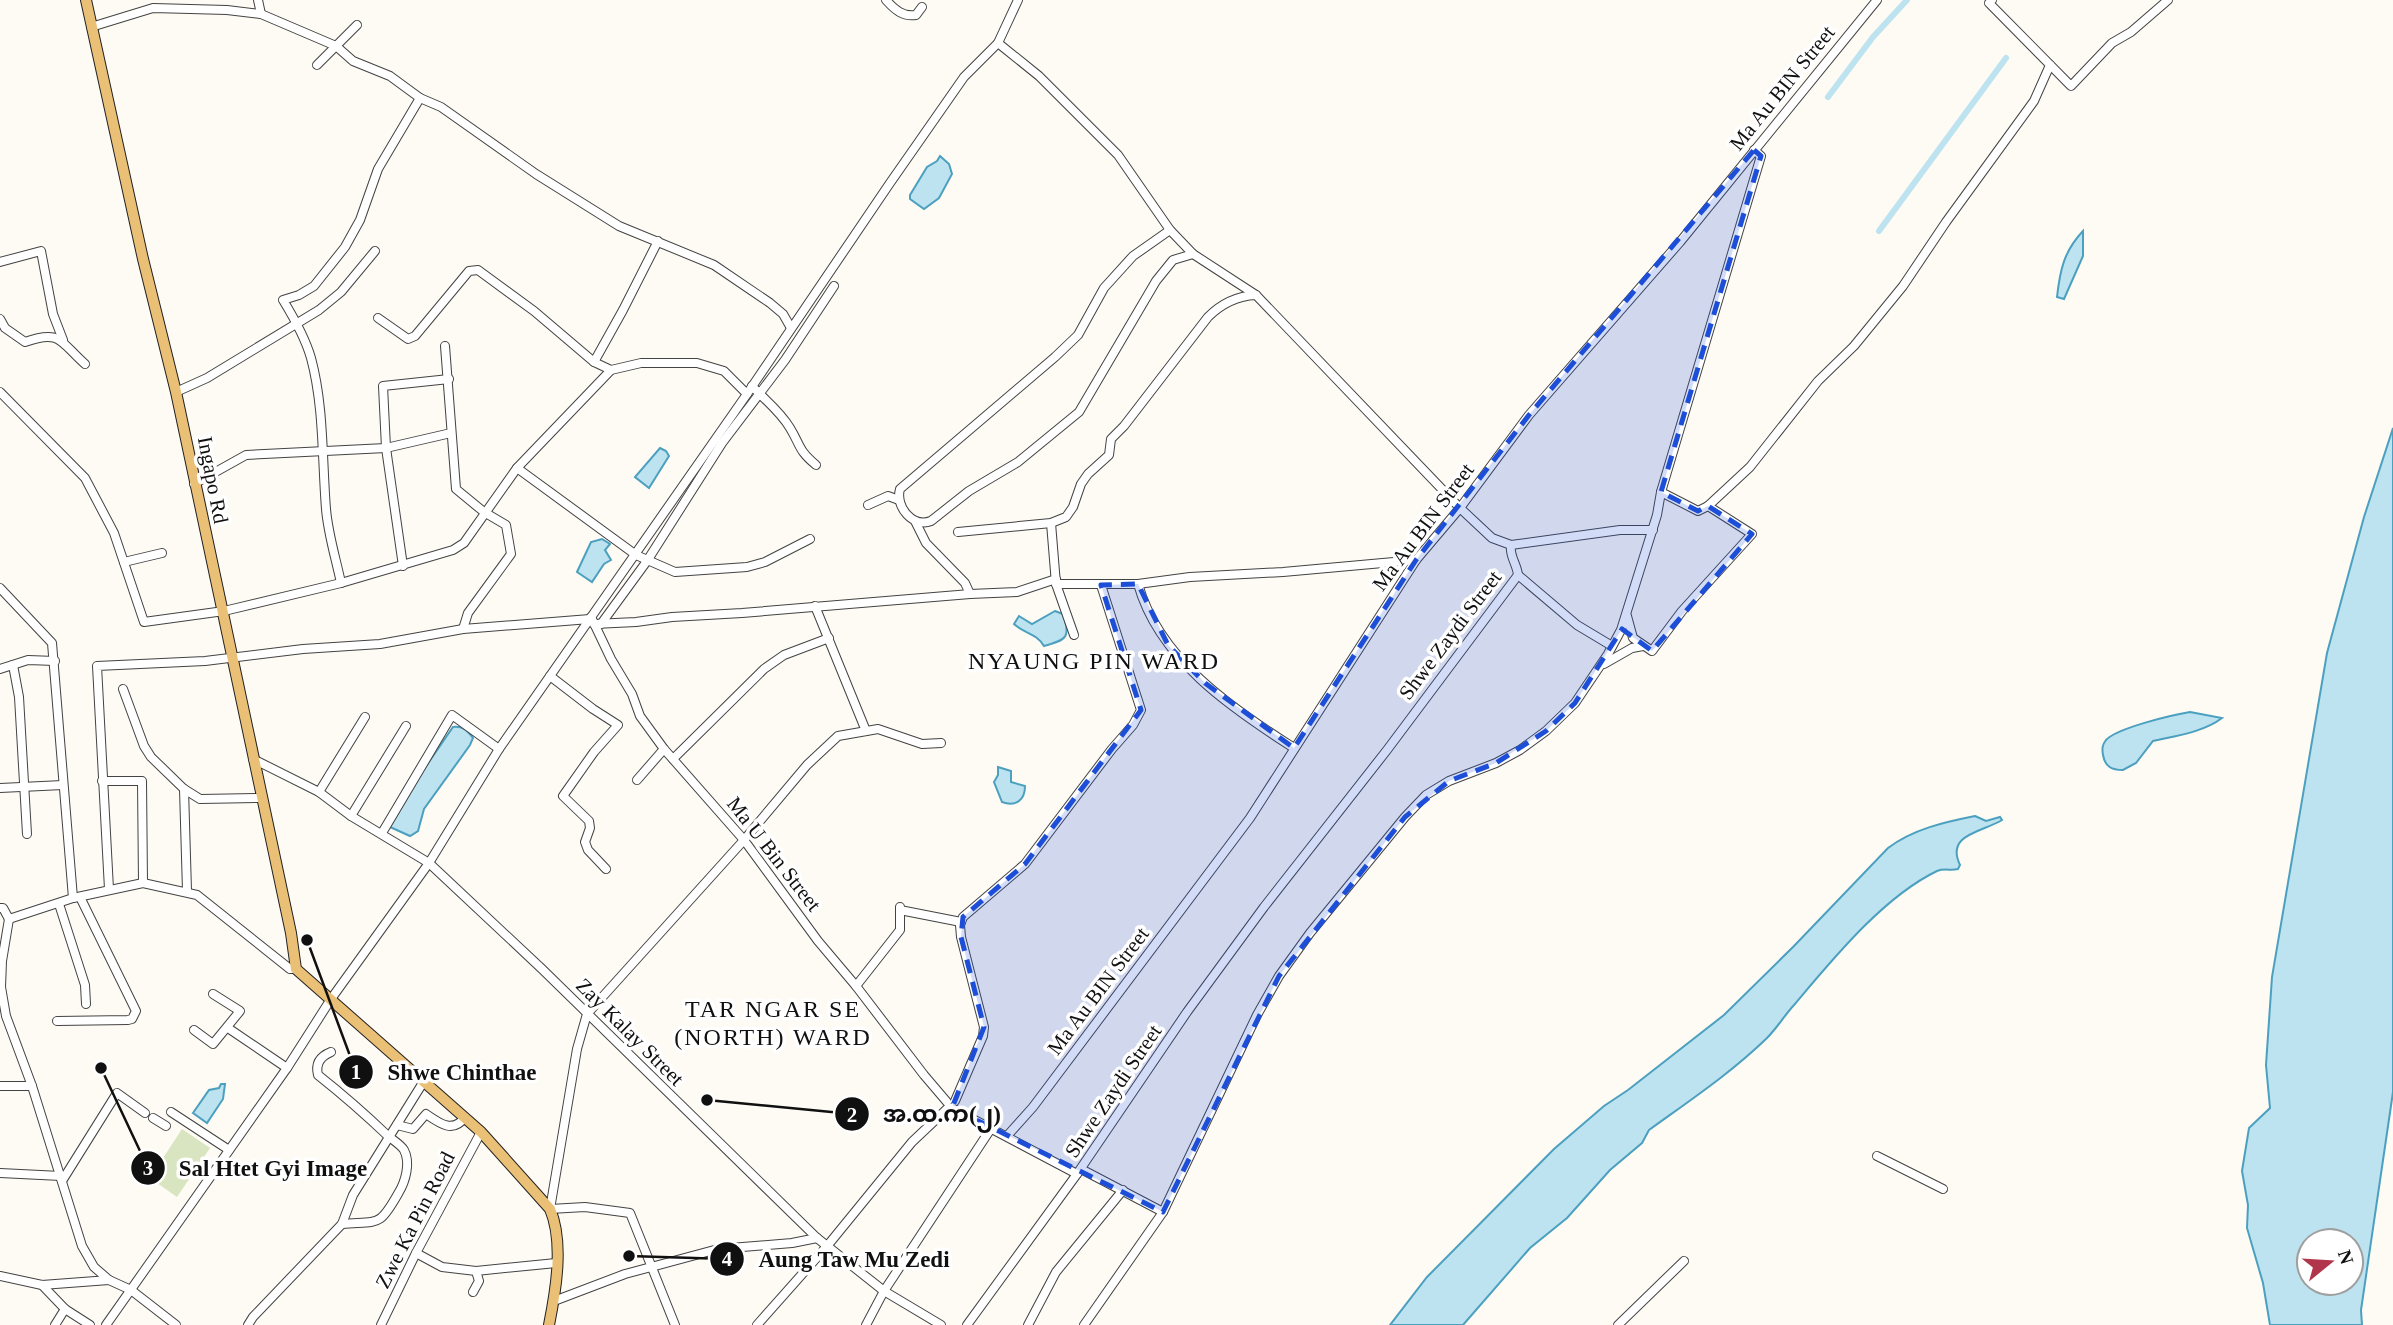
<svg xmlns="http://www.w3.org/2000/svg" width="2393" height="1325" viewBox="0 0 2393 1325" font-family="'Times New Roman','Noto Sans Myanmar',serif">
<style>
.green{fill:#d8e5c0}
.water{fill:#bde3f0;stroke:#4ca0bf;stroke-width:2;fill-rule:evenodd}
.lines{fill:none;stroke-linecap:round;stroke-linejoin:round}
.canal{stroke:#bde3f0;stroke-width:6}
.minor-casing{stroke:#434343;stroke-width:10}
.major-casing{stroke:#212121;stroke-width:12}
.minor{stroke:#fff;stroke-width:8}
.major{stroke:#eac077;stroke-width:10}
.marked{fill:#1d4ed8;fill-opacity:0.2;stroke:#1d4ed8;stroke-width:5;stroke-dasharray:14 9;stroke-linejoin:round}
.labels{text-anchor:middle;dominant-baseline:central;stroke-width:7;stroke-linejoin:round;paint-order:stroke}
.street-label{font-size:21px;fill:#101010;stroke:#fff}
.quarter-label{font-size:24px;letter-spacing:2px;fill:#101010;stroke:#fff}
.leader{fill:none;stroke:#101010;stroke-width:2.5}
.callout-dot{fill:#101010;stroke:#fff;stroke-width:2.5}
.mark-label{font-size:21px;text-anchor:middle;font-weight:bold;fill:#fff}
.callout-label{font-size:23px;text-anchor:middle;font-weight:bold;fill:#101010;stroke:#fff;stroke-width:7;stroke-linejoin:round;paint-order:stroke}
</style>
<rect width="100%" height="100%" fill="#fefaf4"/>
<polygon class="green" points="182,1129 210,1148 177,1197 150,1178"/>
<g class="water">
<polygon points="940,156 949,164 952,174 939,198 924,209 910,199 910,195 927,167 937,161"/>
<path d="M 2083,231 L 2083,256 L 2064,299 L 2057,297 C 2060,270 2064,251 2083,231 Z"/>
<path d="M 2393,428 L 2393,1092 L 2361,1310 L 2362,1325 L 2270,1325 L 2263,1283 L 2247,1228 L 2248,1205 L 2242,1171 L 2249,1128 L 2270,1108 L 2266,1065 L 2272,977 L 2327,653 L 2364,517 ZM 2309,1241 L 2351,1241 L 2351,1283 L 2309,1283 Z"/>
<polygon points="660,448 666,451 669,456 649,488 635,477"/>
<polygon points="602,539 610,544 605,550 611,560 604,564 592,582 577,572 591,542"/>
<path d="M 1055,611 L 1063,614 C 1071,637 1067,640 1044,646 C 1036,633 1025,634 1014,624 L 1019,616 L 1032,624 Z"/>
<path d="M 2190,712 L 2222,718 C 2204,732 2175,736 2153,741 L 2136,763 L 2123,770 C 2112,770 2105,767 2103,755 C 2102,749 2102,745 2106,740 C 2117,728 2172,715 2190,712 Z"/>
<path d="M 453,727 C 463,726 467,730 473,738 L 470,745 L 424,809 L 418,831 L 410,836 L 390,827 L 422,772 Z"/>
<path d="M 998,767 L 1011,771 L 1011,782 L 1025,786 C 1025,800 1016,807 1002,802 L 994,782 L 998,775 Z"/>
<path d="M 1975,816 L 1986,821 L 2000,817 L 2002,820 C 1983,832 1945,834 1960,865 L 1958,869 C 1951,871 1944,868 1937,871 C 1883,897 1832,960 1794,1005 C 1784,1016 1777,1028 1767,1038 C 1731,1073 1689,1101 1649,1130 L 1642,1143 L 1610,1170 L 1567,1218 L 1530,1248 L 1463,1325 L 1390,1325 L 1427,1277 L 1554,1149 L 1604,1106 L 1628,1090 L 1724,1015 L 1794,946 L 1888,848 C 1913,829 1945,822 1975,816 Z"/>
<polygon points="221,1084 225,1084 223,1099 207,1123 193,1113 209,1090 219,1088"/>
</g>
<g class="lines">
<g class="canal">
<polyline points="1828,97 1873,37 1907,0"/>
<polyline points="1879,231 2006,58"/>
</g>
<defs>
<g id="minor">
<polyline points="258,0 261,14"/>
<path d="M 886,0 C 895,10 903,17 916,15 L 922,7"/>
<polyline points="1992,0 1989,3 2071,86 2112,43 2131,32 2168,0"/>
<polyline points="91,27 153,8 227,10 261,14 336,46 353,61 390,76 420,98 441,107 536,174 619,226 714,265 770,303 783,314 791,328"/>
<polyline points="317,65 357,25"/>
<path d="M 1170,230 L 1133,256 L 1104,288 L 1078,335 L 1055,357 L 900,489 C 895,507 913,528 931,521 L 969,491 L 1018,462 L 1079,412 L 1156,281 L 1173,260 L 1193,254"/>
<polyline points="0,262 41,251 53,314 63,340"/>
<polyline points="378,318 408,339 415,336 469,271 478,270 534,311 594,362 611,370"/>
<path d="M 0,319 L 5,328 L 25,342 C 61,329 60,342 85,364"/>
<polyline points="445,346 456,489 484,512 506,525 511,554 468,613 463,629"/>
<polyline points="594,362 623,310 658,241"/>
<path d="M 752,386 C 765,400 780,411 790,428 C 801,446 798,450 816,465"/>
<polyline points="0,392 85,478 114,533 144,622 224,611 341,583 453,550 464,543 517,468 611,370 641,363 697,363 724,371 747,394"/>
<polyline points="176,392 207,378 319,310 341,292 375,251"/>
<polyline points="517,468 636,555 675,572 747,567 765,562 810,539"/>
<polyline points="194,484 246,455 386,448 451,433"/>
<polyline points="1661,492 1698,511 1708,506 1750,467 1818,381 1854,346 1903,286 1946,222 2034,101 2050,65"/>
<polyline points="868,505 888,496 899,500"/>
<polyline points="1051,523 1056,584 1074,635"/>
<path d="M 958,532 L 1051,523 L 1066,517 L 1073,507 L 1081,484 L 1088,474 L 1109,455 L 1111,439 L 1124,426 L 1208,317 C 1222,303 1237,296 1256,295"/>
<polyline points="1511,545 1620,530 1653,530"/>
<polyline points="124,562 162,553"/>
<polyline points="403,566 386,448 383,386 449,379"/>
<polyline points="1518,575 1577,625 1612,646"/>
<path d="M 341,583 C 336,559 328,534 326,509 C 322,459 324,406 311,358 C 305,337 294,318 283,300 L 299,295 L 314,286 L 345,247 L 360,220 L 378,169 L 420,98"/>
<polyline points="1056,584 1138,584 1190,577 1283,572 1416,560"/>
<path d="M 1138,584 C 1159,659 1231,708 1294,748"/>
<polyline points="0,588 52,643 73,898"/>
<polyline points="970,594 1017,592 1056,579"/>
<polyline points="815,606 866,731"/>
<polyline points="1627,616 1633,638 1652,651 1682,611 1752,534 1708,506"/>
<polyline points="591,617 611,659 632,694 640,716 664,749 744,840 818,941 856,986 924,1075 947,1102"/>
<polyline points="594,624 636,622 672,617 742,613 970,594 965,583 926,543 915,521"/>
<polyline points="601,624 647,561 722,443 785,360 834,286"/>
<polyline points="1604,664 1632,648 1643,646"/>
<polyline points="13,665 19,697 27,834"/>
<polyline points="0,669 28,660 55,661"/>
<polyline points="550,676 593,709 618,725 594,752 563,796 589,821 590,828 585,842 588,850 606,869"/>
<polyline points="123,689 144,746 151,757 184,789 200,799 261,798"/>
<polyline points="406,726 351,816 429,863 542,969 817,1238 884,1291 941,1325"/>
<polyline points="253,759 319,792 351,816"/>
<polyline points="673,759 764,669 784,655 829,638"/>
<polyline points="637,780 664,749"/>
<polyline points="102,781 142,781 143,883"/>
<polyline points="0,788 63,785"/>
<polyline points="184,789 187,891"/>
<polyline points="319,792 365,717"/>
<polyline points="382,833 452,715 499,749"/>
<polyline points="109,889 97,666 205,661 303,649 380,644 463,629 590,619"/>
<polyline points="59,904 85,985 86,1004"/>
<polyline points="0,908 3,908 9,919"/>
<polyline points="900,910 961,922"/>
<polyline points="856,986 900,930 900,907"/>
<polyline points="57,1021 128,1020 132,1019 136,1011 80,897"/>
<polyline points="228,1028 287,1068"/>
<polyline points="194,1030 213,1044 240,1011 213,994"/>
<path d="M 331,1052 C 321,1056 315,1063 318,1075 C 342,1094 365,1114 388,1136 C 393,1140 401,1145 404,1150 C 411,1163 405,1182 399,1192 C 379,1228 379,1221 342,1224"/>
<polyline points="0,1086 32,1086"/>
<polyline points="955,1101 983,1036 984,1027 961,937 960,925 963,917 1025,864 1112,749 1133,725 1141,710 1101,585"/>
<polyline points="952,1108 1077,1174"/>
<polyline points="171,1112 229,1150"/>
<polyline points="153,1118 166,1126"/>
<path d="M 397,1125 L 413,1129 L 426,1114 C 439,1123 453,1134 465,1117"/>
<polyline points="1007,1136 1033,1107 1250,818 1416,560 1460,508 1529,415 1680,242 1877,0"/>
<polyline points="1877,1156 1943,1189"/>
<polyline points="1081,1169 1163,1212"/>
<polyline points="0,1173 61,1176"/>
<polyline points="62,1181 117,1093 145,1113"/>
<polyline points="416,1253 442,1267 476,1271 556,1263"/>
<polyline points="0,1276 42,1285 109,1280"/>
<polyline points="42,1285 65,1309 90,1325"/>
<polyline points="473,1292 479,1281 476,1271"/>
<polyline points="554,1301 625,1274 718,1249 792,1243 817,1238"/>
<polyline points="55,1325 65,1309"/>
<polyline points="106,1325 287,1068 331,999 429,863 499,749 747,394 890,183 964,77 998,43 1018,0"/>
<polyline points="176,1325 131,1290 109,1280 94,1267 82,1246 32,1086 6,1016 1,987 2,961 9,919 73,898 143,883 197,895 290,969 296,969"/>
<polyline points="248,1325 253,1317 342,1224 353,1195 424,1081"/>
<polyline points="381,1325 416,1253 481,1132"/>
<polyline points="675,1325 630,1213 585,1207 550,1209 577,1049 587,1014 744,840 807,765 838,736 878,729 922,744 941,743"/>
<polyline points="757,1325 828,1245 912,1142 948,1108"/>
<polyline points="866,1325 884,1291 992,1127"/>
<path d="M 967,1325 L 1077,1174 L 1187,1012 L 1264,907 L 1387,750 L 1518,575 C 1517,564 1509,556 1511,545 L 1492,538 L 1460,508 L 1256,295 L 1193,254 L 1170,230 L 1118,155 L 1039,76 L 998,43"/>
<polyline points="1028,1325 1056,1272 1123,1190"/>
<polyline points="1084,1325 1163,1212 1257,1015 1279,976 1310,933 1405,817 1426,795 1449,781 1496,763 1520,750 1546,731 1575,703 1608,654 1621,630 1657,515 1661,492 1761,156 1754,150"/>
<polyline points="1618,1325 1684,1261"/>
</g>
<path id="major" d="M 86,0 L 143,259 L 176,392 L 291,933 L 296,969 L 481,1132 L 550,1209 C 564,1242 556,1290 549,1325"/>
</defs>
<use href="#minor" class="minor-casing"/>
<use href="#major" class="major-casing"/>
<use href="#minor" class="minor"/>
<use href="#major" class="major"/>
</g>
<path class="marked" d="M 1754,150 L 1761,156 L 1661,492 L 1698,511 L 1708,506 L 1752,534 L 1652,651 L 1622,629 L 1575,703 L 1546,731 L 1496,763 L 1449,781 L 1405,817 L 1279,976 L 1163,1212 L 952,1108 L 984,1027 L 961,937 L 963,917 L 1025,864 L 1141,710 L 1101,585 L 1138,584 L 1168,645 L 1205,683 L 1294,748 L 1416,560 L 1529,415 Z"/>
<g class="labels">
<g class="street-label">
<text transform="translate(1782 88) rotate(-51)">Ma Au BIN Street</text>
<text transform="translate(213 480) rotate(79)">Ingapo Rd</text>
<text transform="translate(1423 527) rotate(-53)">Ma Au BIN Street</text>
<text transform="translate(1450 635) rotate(-53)">Shwe Zaydi Street</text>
<text transform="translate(774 854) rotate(52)">Ma U Bin Street</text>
<text transform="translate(1098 991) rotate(-53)">Ma Au BIN Street</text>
<text transform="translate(630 1032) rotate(45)">Zay Kalay Street</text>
<text transform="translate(1113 1091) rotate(-56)">Shwe Zaydi Street</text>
<text transform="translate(415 1220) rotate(-63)">Zwe Ka Pin Road</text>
</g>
<g class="quarter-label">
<text x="1094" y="661">NYAUNG PIN WARD</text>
<text x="773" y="1009">TAR NGAR SE<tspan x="773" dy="28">(NORTH) WARD</tspan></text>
</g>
</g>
<path class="leader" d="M307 940L356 1072M707 1100L852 1114M101 1068L148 1168M629 1256L727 1259"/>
<g class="callout-dot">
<circle cx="307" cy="940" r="7"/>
<circle cx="707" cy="1100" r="7"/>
<circle cx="101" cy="1068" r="7"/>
<circle cx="629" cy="1256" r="7"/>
<circle cx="356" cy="1072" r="18"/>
<circle cx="852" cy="1114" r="18"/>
<circle cx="148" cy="1168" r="18"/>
<circle cx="727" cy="1259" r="18"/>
</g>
<g class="mark-label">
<text x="356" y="1079">1</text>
<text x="852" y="1122">2</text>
<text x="148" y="1175">3</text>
<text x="727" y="1266">4</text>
</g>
<g class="callout-label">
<text x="462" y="1080">Shwe Chinthae</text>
<text x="942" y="1122">အ.ထ.က(၂)</text>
<text x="273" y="1176">Sal Htet Gyi Image</text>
<text x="854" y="1267">Aung Taw Mu Zedi</text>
</g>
<g transform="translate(2330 1262) rotate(72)"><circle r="33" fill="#ffffff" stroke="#9f9f9f" stroke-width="2"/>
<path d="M0-5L12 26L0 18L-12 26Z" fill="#b2364b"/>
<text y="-10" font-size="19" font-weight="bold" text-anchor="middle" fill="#101010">N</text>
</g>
</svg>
